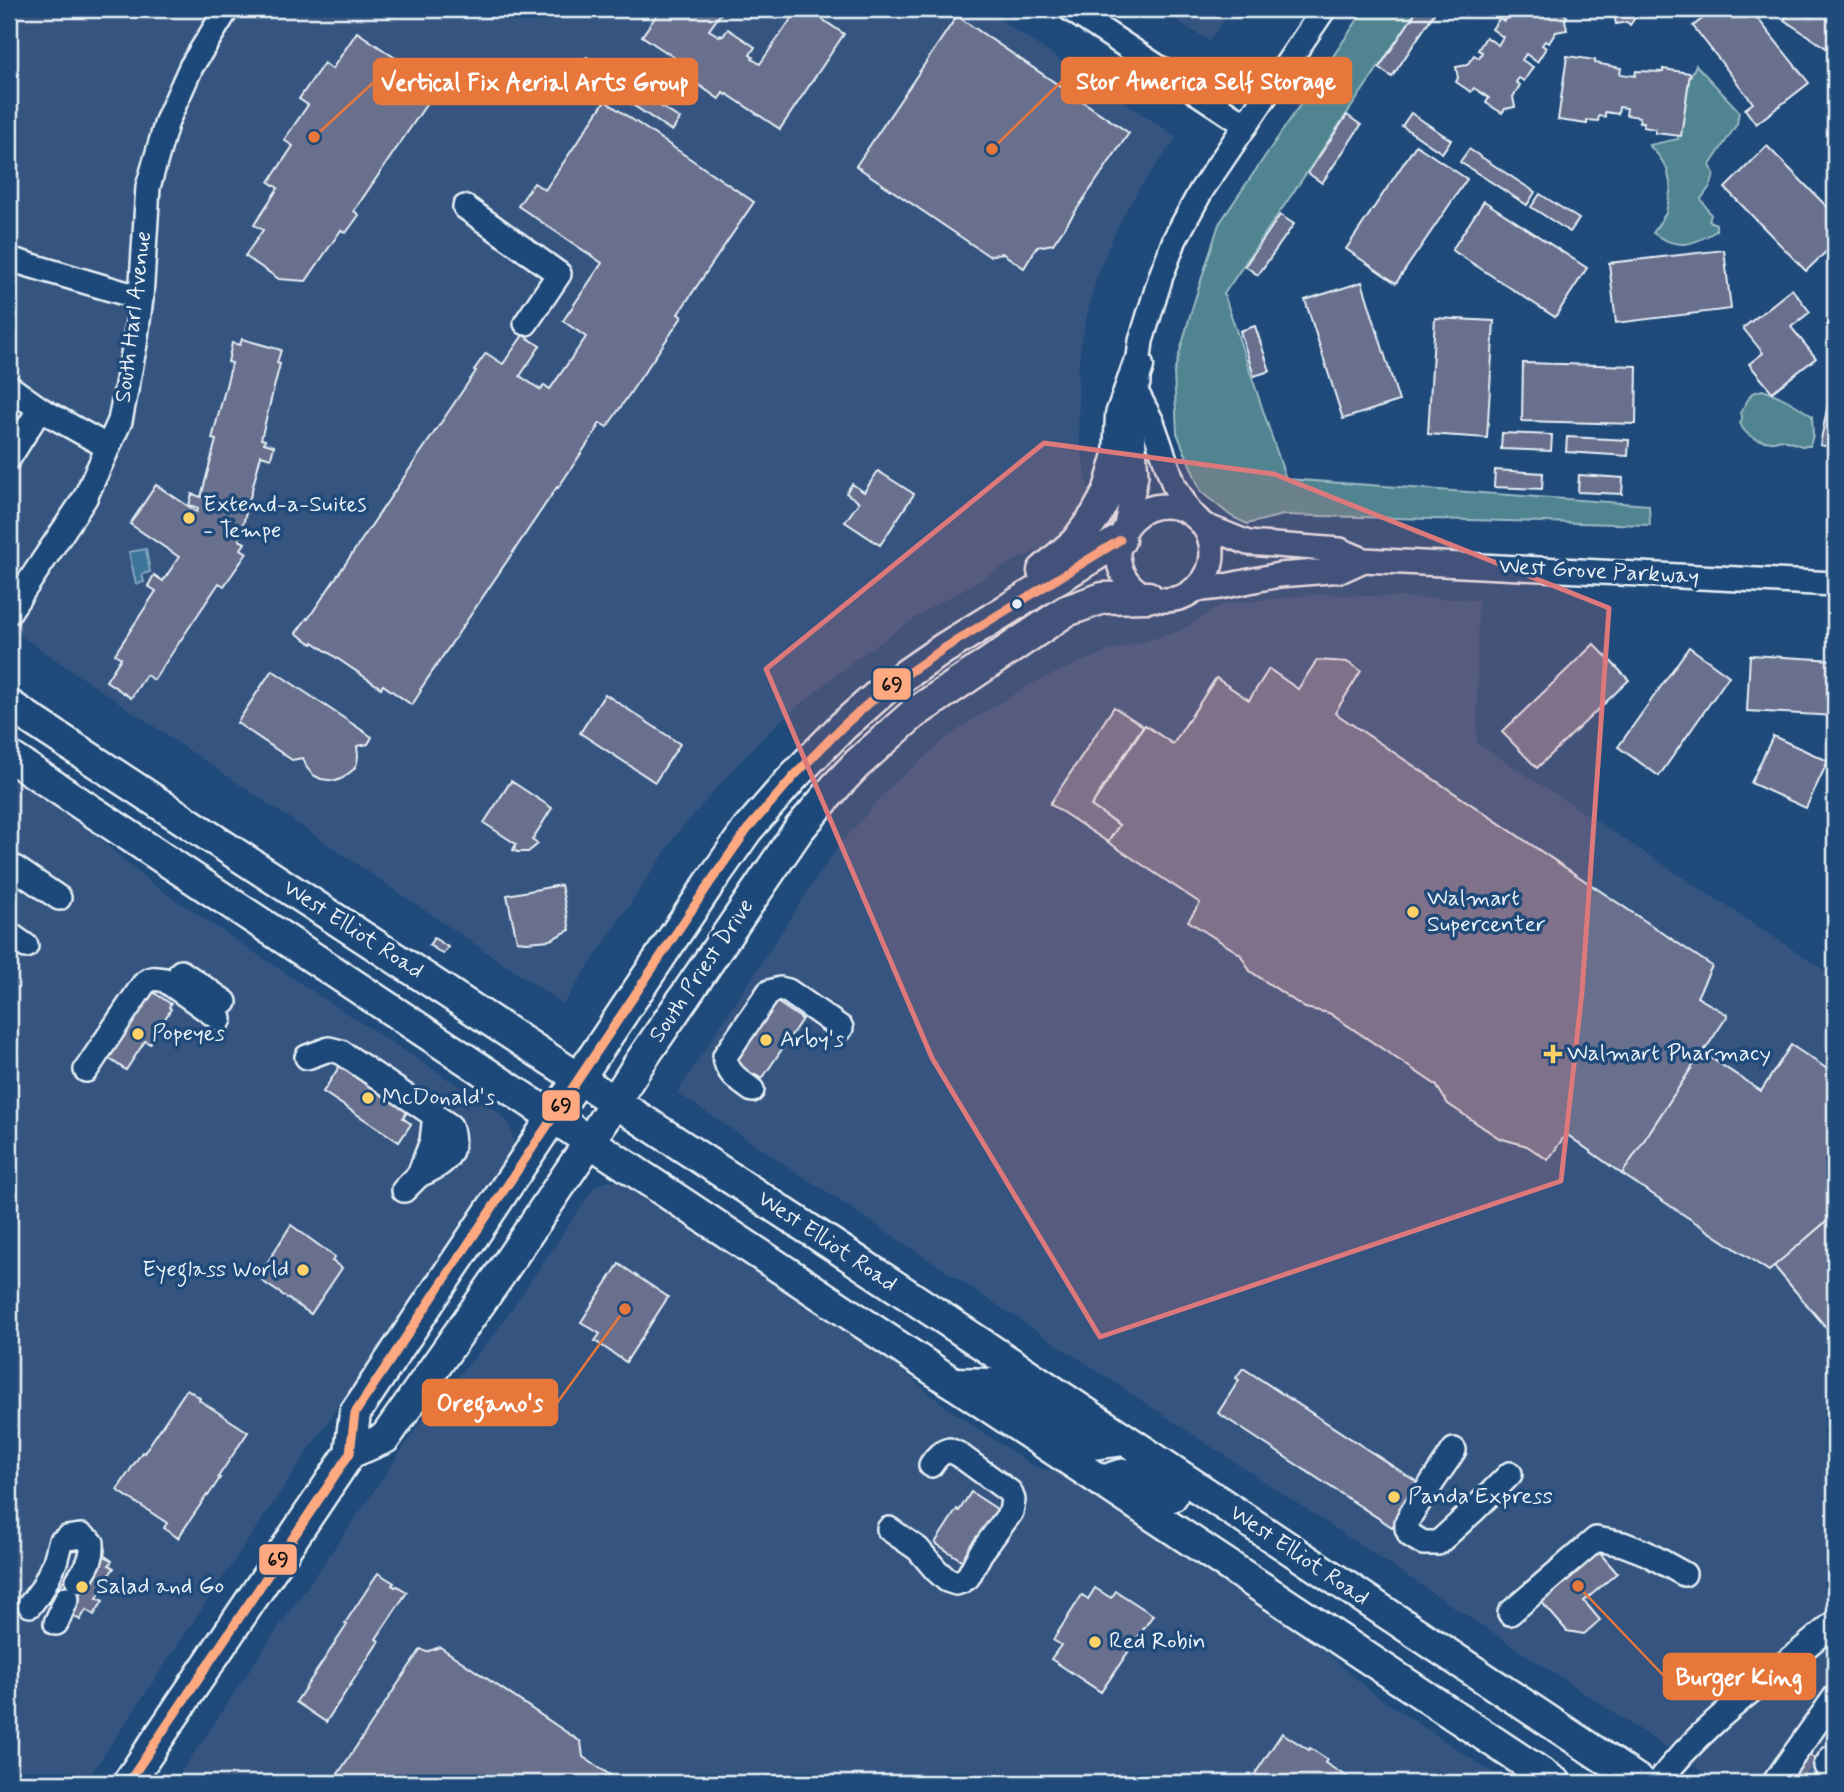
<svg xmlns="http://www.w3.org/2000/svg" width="1844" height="1792" viewBox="0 0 1844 1792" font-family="Mynerve,sans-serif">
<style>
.built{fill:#355580}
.green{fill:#508490;stroke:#9cbac4;stroke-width:2}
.water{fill:#3e769a;stroke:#82a7c0;stroke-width:2}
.building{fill:#686f8d;stroke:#e8f1f8;stroke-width:2}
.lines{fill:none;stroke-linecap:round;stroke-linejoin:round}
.minor-tunnel{stroke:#3d638d;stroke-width:23;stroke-dasharray:23 11;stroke-linecap:butt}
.minor-casing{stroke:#e8f1f8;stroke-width:28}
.major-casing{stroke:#e8f1f8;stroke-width:35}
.minor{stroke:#1f4a7a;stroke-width:23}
.major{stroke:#1f4a7a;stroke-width:30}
.bus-1-casing{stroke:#1f4a7a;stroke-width:14}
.bus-1{stroke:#ffa980;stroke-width:9}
.marked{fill:#dd787b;fill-opacity:0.2;stroke:#dd787b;stroke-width:5;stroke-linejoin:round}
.poi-dot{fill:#ffd166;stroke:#1f4a7a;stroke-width:2.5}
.bus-dot{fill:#e8f1f8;stroke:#1f4a7a;stroke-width:2.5}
.labels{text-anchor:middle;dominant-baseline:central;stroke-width:7;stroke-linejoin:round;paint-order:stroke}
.street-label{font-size:23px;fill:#e8f1f8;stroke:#1f4a7a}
.poi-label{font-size:23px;fill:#e8f1f8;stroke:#1f4a7a;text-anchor:start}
.leader{fill:none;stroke:#e8773b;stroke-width:2.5}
.callout-dot{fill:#e8773b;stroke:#1f4a7a;stroke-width:2.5}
.callout{fill:#e8773b;stroke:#e8773b;stroke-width:2.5}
.callout-label{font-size:24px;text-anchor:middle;font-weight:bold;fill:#fff}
.line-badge{stroke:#1f4a7a;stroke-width:2.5}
.pale-badge-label{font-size:19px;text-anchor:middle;font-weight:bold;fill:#111}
</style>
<rect width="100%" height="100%" fill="#1f4a7a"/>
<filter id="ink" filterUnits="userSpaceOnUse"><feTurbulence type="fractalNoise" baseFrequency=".0143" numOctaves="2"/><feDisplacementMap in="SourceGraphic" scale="14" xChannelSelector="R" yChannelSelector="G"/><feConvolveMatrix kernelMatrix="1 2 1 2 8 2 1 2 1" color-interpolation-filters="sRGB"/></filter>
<g filter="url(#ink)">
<g class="built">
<polygon points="9,9 983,9 1177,137 1138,190 1122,218 1108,248 1096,279 1088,311 1081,343 1078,373 1079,435 1089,495 1098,524 1012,562 930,608 853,661 779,722 744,757 679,831 563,1004 9,628"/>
<polygon points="1159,9 1232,9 1209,41"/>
<polygon points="1317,594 1478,600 1477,743 1835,977 1835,1783 1720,1783 677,1093 819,874 840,844 888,789 943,741 973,719 1037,681 1106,652 1178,632 1224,604"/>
<polygon points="9,773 76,818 152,884 320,996 497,1111 510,1125 514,1141 510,1153 308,1451 85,1783 9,1783"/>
<polygon points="608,1181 618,1181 876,1349 949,1409 1033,1466 1062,1473 1301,1631 1374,1694 1508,1783 174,1783 278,1628 366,1503 430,1408 494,1335 595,1186"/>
</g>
<g class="green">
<polygon points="1365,9 1418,9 1224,294 1286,479 1649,505 1650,525 1283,515 1247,524 1231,516 1201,492 1177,433 1174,373 1191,312 1219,224"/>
<path d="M 1696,65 L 1739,111 L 1737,124 L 1710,165 L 1714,174 L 1711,185 L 1701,199 L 1711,215 L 1709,221 L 1716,224 L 1716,231 C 1692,246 1677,250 1653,233 L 1666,213 L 1671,187 L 1667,169 L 1659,156 L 1649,145 L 1678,139 L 1688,81 Z"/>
<path d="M 1762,390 C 1781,395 1796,405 1812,416 L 1813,435 L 1810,446 L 1802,446 L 1781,439 C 1766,445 1746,439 1740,423 L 1742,419 L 1740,413 L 1752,393 Z"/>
</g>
<polygon class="water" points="146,549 150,572 142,574 144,582 136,584 129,552"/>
<g class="building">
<polygon points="661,9 724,9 709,30 719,36 720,35 723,36 728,29 755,47 750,55 753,57 752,59 760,64 798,9 807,9 844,34 780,129 727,94 726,95 723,93 719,99 693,81 696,75 695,74 696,72 642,36"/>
<polygon points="1418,9 1430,9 1435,12 1392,77 1379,68"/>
<polygon points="1505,9 1557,9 1567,16 1565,20 1567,30 1556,32 1549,43 1545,41 1542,45 1546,48 1537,62 1526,54 1522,60 1533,67 1524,81 1519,78 1516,82 1520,85 1513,97 1515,107 1505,109 1502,113 1486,103 1489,98 1474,88 1471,92 1456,82 1458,78 1456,67 1467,65 1474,55 1479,58 1482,52 1478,50 1486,37 1498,45 1503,37 1492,29 1500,18 1504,21 1508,15 1503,11"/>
<polygon points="1607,9 1641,9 1630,25 1627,22 1616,24 1614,13"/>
<polygon points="1715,9 1750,9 1809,83 1756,124 1745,109 1753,103 1693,26"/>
<polygon points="1792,9 1835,9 1835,54 1784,20"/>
<polygon points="957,16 1129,133 1053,244 1037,247 1024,268 1002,253 989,256 856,166"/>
<polygon points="357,32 438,87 354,211 359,215 346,233 341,230 306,281 279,279 245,256 263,230 254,225 278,188 269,182 293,146 284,140 308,105 299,99 324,63 332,69"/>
<polygon points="1567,56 1595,60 1595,63 1621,68 1620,74 1635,76 1636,71 1663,72 1663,69 1690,73 1681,136 1655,133 1655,129 1643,127 1644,122 1639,122 1640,117 1626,115 1627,108 1619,107 1618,114 1605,112 1605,117 1599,116 1598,121 1587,120 1587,124 1558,120"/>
<polygon points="587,57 680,119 672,131 579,69"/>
<polygon points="605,101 754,202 678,314 682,317 607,427 600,423 597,428 598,428 558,488 557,487 420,690 421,691 412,705 383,685 381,688 313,642 312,644 296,633 307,618 308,619 476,371 474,370 486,353 503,364 523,335 540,346 520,376 541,390 544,385 550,389 586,337 563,321 602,263 518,206 534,183 545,190"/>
<polygon points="1411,113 1451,140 1442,153 1402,126"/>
<polygon points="1347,115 1361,125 1322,183 1308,173"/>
<polygon points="1416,145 1467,179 1396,283 1346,249"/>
<polygon points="1767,146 1835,215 1835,243 1806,271 1725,188"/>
<polygon points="1469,149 1535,192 1527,205 1460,162"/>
<polygon points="1540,194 1579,219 1570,232 1531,207"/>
<polygon points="1484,201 1587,268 1555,317 1452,250"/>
<polygon points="1280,215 1294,224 1258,275 1245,266"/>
<polygon points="1724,250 1731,309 1616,323 1609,263"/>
<polygon points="1362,282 1399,401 1343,419 1305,300"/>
<polygon points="1792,289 1810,312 1791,327 1816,358 1772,392 1749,364 1763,353 1743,328"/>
<polygon points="1435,318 1494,321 1487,438 1428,434"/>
<polygon points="1255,326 1270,371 1254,376 1240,331"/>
<polygon points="242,339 281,350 277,363 280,364 261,439 265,440 264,443 274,446 271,458 261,455 239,540 245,543 241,549 247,553 224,586 219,583 154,680 146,675 131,698 106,681 121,658 115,654 156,591 148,586 154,575 163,581 179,557 130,524 156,485 197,512 198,508 189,505 192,494 201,497 216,440 212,439 232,363 228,362 232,343 240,345"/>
<polygon points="1523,363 1637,366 1636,424 1522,421"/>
<polygon points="1831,388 1835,389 1835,448 1820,445"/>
<polygon points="1502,433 1552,435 1551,451 1501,449"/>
<polygon points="1567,437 1629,440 1628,456 1566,452"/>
<polygon points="1495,470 1543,473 1542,489 1494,487"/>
<polygon points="878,471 914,494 880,545 845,522 859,502 846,493 852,484 864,492"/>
<polygon points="1579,475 1623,478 1622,494 1578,492"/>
<polygon points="1594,644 1629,680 1537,768 1502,732"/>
<polygon points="1689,647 1729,676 1659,776 1618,747"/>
<polygon points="1750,655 1835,660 1835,716 1747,711"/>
<polygon points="1317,660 1347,662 1361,671 1335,713 1712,966 1697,997 1728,1015 1622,1174 1566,1134 1548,1160 1527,1146 1499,1138 1448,1104 1436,1085 1329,1013 1305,1008 1250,971 1240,954 1188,921 1200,903 1108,842 1119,825 1091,806 1145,725 1173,744 1216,678 1249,700 1269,669 1298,689"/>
<polygon points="272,670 372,737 368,744 357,746 358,756 357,763 354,769 343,778 336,781 321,779 313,775 307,768 303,758 292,760 237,723"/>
<polygon points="605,694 680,744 655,782 580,733"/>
<polygon points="1114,707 1143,726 1091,806 1119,825 1108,842 1050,804"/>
<polygon points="1773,736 1828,761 1806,808 1751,783"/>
<polygon points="511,781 552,808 532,840 538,844 528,852 517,852 513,850 516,844 484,823"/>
<polygon points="561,885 570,930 550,940 527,942 517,941 507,895"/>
<polygon points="9,889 18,895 9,908"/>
<polygon points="434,938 448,947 443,954 429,945"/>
<polygon points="153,992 171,1004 169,1007 171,1009 150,1044 145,1041 126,1070 105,1056 148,993 151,995"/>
<polygon points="774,1000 802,1019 762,1079 754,1074 752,1076 734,1065 734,1060"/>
<polygon points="1791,1045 1835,1074 1835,1214 1769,1271 1622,1174 1702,1052 1761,1091"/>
<polygon points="341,1064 413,1104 403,1118 411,1124 399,1142 323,1092"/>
<polygon points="1835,1214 1835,1327 1830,1332 1774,1266"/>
<polygon points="291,1225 335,1257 332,1261 342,1268 311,1314 262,1281 269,1271 264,1268"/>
<polygon points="619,1264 668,1297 626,1362 595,1341 600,1334 581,1322"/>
<polygon points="1243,1368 1420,1484 1392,1527 1218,1413 1239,1380 1236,1378"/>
<polygon points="187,1389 200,1398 199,1400 248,1432 218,1477 220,1478 208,1496 207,1495 178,1538 164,1528 167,1523 117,1490 142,1452 144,1453"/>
<polygon points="971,1492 1000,1511 966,1563 935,1543 957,1509 959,1511"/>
<polygon points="1597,1550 1617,1573 1584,1601 1600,1620 1584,1634 1567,1631 1539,1599"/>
<polygon points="102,1554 112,1561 109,1565 114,1568 106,1579 108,1581 97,1598 103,1601 94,1615 86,1610 80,1620 67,1611 73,1603 56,1591 68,1574 82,1583"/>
<polygon points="378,1573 394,1583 392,1585 395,1587 397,1586 407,1592 376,1639 379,1641 326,1722 296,1702 347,1625 345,1623"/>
<polygon points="1095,1588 1111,1598 1116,1591 1153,1615 1101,1692 1051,1659 1061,1645 1053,1640 1082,1595 1088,1599"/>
<polygon points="440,1647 581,1742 583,1757 622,1783 332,1783 421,1649 426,1652"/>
<polygon points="1282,1733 1309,1750 1310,1748 1327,1759 1325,1763 1352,1780 1350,1783 1249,1783"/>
<polygon points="1807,1753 1835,1773 1835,1783 1800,1783 1791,1777"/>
</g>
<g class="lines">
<polyline class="minor-tunnel" points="1814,1783 1826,1766"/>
<defs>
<g id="minor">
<polyline points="1070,9 1246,125"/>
<polyline points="465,207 559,274 526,323"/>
<polyline points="9,259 141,298"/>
<polyline points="1138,383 1138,366 1141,341 1161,276 1175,239 1201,191 1324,9"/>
<polyline points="9,387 40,409 108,447"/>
<polyline points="1139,397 1152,422 1174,485 1190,513"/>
<polyline points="9,458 40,409"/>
<circle cx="1165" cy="553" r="47"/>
<polyline points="1203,525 1248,543 1340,550 1364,560 1835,584"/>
<polyline points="1126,526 1136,475 1132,419"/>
<polyline points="1193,590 1220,587 1279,575 1342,570 1364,560"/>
<polyline points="9,612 85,498 120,421 135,344 141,298 148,187 167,121 191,67 227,9"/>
<polyline points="9,864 59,898"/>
<polyline points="9,934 26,946"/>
<polyline points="181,972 225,1002"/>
<path d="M 307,1057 L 329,1049 L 341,1052 L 450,1126 C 459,1154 444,1165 419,1175"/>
<path d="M 86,1070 L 143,985 C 150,977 155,978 165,980 L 220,1019"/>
<path d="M 752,1090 C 739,1080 726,1073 725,1056 L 769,992 L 780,989 L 788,991 L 841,1028"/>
<polyline points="404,1190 419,1175 432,1141 435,1115"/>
<polyline points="1454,1450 1411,1514 1407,1522 1407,1528 1410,1535 1423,1543 1438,1543 1473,1511 1510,1474"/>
<path d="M 889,1529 L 918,1549 L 936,1570 L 947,1580 L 956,1583 L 962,1581 L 968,1577 L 980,1554 L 1011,1512 L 1013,1500 L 1010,1492 L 958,1454 L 949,1450 C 940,1453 936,1457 931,1465"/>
<path d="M 30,1605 L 42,1589 L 55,1562 L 60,1543 L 67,1538 L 82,1536 L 92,1543 C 93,1559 87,1567 78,1580"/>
<polyline points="1510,1613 1596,1539 1623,1544 1646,1553 1684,1574"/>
<polyline points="56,1623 67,1598"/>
<polyline points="1826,1766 1831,1758"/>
<path d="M 1658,1783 C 1706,1719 1776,1674 1835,1622"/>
<polyline points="1774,1783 1835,1697"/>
</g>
<g id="major">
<polyline points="1043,571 1076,542 1096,515 1108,493 1119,455 1121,415 1138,366"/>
<polyline points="9,705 833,1245 1642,1783"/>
<polyline points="9,756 1556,1783"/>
<polyline points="953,1383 993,1384 1084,1443 1092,1444 1123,1440"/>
<polyline points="350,1453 385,1438 499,1276 590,1141 638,1065 799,829 836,786 857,764 913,714 1066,611 1103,598 1148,597"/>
<path d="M 1103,1482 C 1135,1464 1146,1479 1172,1496"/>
<polyline points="128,1783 350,1453 355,1413 709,884 747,830 795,775 843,726 885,689 943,649 1120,540"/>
</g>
</defs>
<use href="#minor" class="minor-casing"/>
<use href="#major" class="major-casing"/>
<use href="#minor" class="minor"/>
<use href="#major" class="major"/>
<defs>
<polyline id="bus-1" points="128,1783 350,1453 355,1413 709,884 747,830 795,775 843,726 885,689 943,649 1120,540"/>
</defs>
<use href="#bus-1" class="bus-1-casing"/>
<use href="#bus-1" class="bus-1"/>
</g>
</g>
<path class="marked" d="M 1044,443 L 1274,474 L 1609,608 L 1582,992 L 1561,1181 L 1100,1337 L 932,1058 L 766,669 Z"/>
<g class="poi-dot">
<circle cx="189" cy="518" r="7"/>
<circle cx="1413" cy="912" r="7"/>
<circle cx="138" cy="1034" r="7"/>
<circle cx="766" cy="1040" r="7"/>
<path d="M1549.5 1043.5h7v7h7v7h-7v7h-7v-7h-7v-7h7z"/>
<circle cx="368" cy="1098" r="7"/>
<circle cx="303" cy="1270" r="7"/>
<circle cx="1394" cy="1497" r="7"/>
<circle cx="82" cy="1587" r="7"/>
<circle cx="1095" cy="1642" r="7"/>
</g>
<circle class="bus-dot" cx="1017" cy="604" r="6"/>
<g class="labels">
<g class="street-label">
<text transform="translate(134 317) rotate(-83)">South Harl Avenue</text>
<text transform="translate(1599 572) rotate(3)">West Grove Parkway</text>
<text transform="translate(353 930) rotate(33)">West Elliot Road</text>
<text transform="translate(702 971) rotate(-56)">South Priest Drive</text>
<text transform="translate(827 1242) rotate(34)">West Elliot Road</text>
<text transform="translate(1299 1556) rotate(34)">West Elliot Road</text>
</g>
<g class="poi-label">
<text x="203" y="505">Extend-a-Suites<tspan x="203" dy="26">- Tempe</tspan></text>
<text x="1427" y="899">Walmart<tspan x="1427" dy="26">Supercenter</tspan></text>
<text x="152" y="1034">Popeyes</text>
<text x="780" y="1040">Arby's</text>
<text x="1567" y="1054">Walmart Pharmacy</text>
<text x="382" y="1098">McDonald's</text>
<text x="289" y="1270" text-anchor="end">Eyeglass World</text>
<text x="1408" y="1497">Panda Express</text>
<text x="96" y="1587">Salad and Go</text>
<text x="1109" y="1642">Red Robin</text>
</g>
</g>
<path class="leader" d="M992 149L1062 81M314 137L374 82M625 1309L557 1403M1578 1586L1664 1676"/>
<g class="callout-dot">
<circle cx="992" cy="149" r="7"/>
<circle cx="314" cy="137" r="7"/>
<circle cx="625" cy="1309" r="7"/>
<circle cx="1578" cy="1586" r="7"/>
</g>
<g class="callout">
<rect x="1062" y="58" width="289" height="45" rx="7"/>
<rect x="374" y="59" width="323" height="45" rx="7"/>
<rect x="423" y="1380" width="134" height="45" rx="7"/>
<rect x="1664" y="1654" width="151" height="45" rx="7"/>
</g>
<g class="callout-label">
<text x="1206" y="89">Stor America Self Storage</text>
<text x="535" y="90">Vertical Fix Aerial Arts Group</text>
<text x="490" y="1411">Oregano's</text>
<text x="1739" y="1685">Burger King</text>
</g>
<g class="line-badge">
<rect x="872" y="667" width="40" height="34" rx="7" fill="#ffa980"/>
<rect x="541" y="1089" width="40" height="33" rx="7" fill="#ffa980"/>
<rect x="258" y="1543" width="40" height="33" rx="7" fill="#ffa980"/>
</g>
<g class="pale-badge-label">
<text x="892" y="691">69</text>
<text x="561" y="1112">69</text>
<text x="278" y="1566">69</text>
</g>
<rect width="1844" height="1792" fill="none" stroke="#1f4a7a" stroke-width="35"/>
<rect x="18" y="18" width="1809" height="1757" fill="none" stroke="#e8f1f8" stroke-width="2.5" filter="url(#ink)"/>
</svg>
